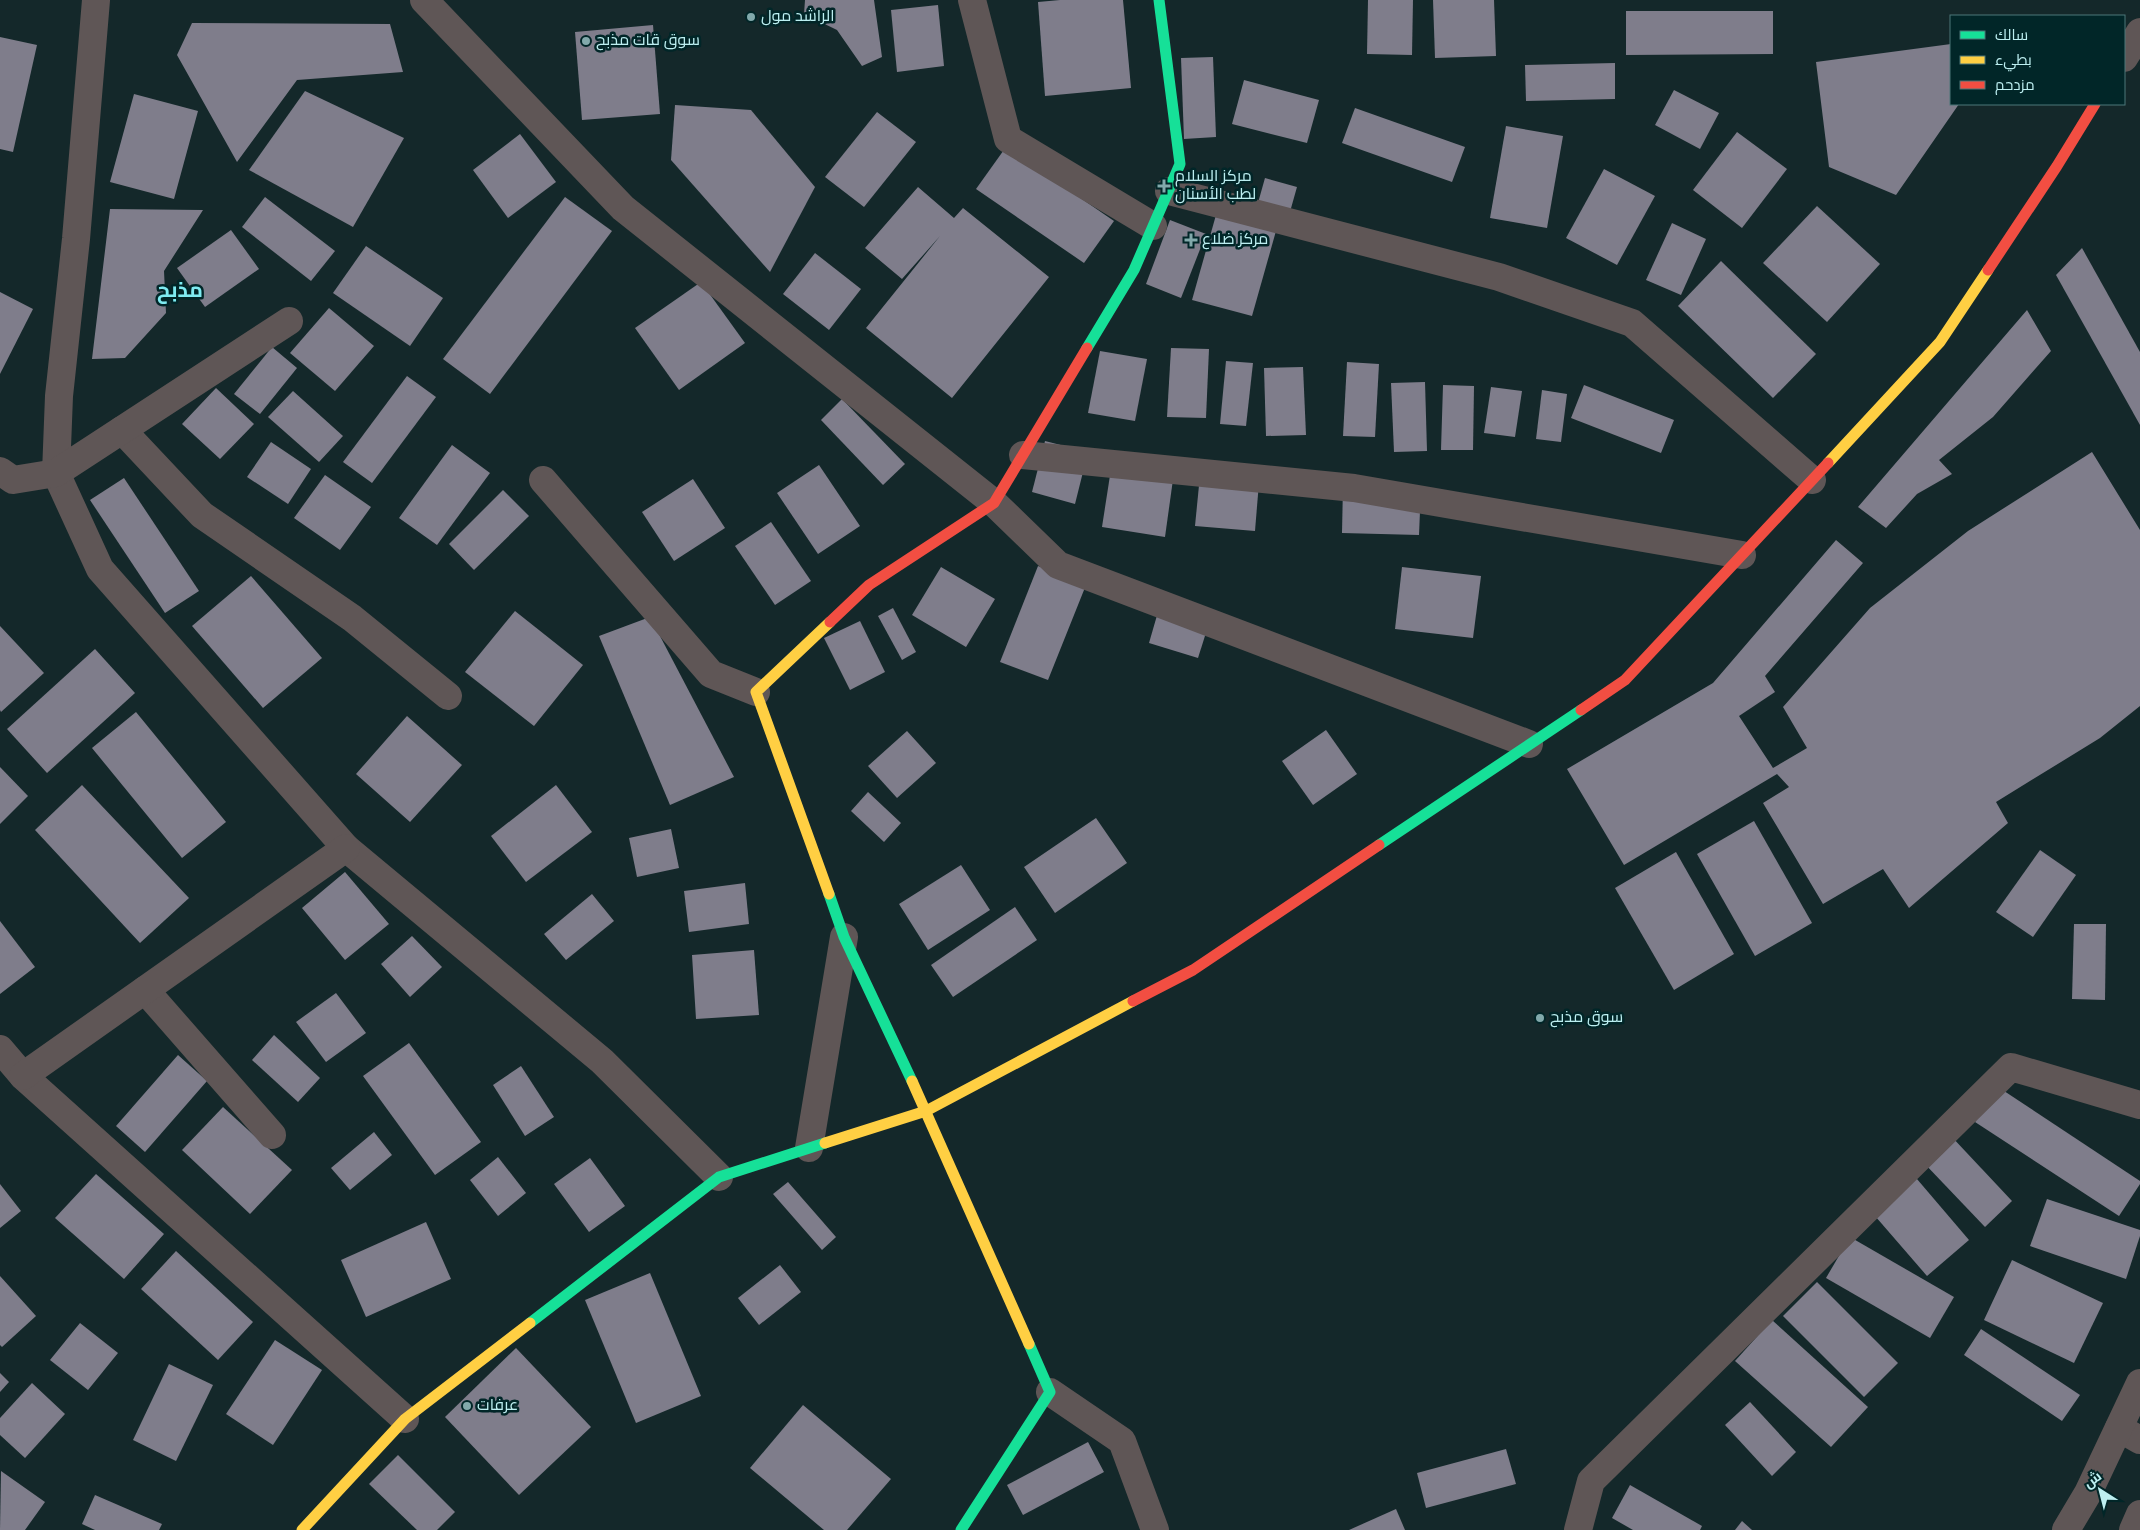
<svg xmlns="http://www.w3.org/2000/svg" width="2140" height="1530" viewBox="0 0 2140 1530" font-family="Overpass,Cairo,sans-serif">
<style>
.building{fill:#7f7d8b}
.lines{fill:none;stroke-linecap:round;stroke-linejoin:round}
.street{stroke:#5f5656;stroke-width:28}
.fast{stroke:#16e098;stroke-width:11}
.slow{stroke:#ffcf43;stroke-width:11}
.jam{stroke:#f24e42;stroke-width:11}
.poi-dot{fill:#82a9ab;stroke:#012628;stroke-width:2}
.labels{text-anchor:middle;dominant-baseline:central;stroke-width:5;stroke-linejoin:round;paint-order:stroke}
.poi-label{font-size:16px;fill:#bdeff1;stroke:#012628;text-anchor:start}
.district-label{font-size:21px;font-weight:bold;fill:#7eebf1;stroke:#012628}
</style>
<rect width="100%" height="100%" fill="#14282a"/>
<g class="building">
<polygon points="805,0 874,0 882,57 862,66 837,30 804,14"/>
<polygon points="1060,0 1123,0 1131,88 1045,96 1038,2"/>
<polygon points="1368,0 1413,0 1412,55 1367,54"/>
<polygon points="1433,0 1494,0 1496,56 1435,58"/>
<polygon points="938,5 944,66 897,72 891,10"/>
<polygon points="1626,11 1773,11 1773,54 1626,55"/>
<polygon points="192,23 390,24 403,72 297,80 237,162 177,55"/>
<polygon points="653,25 660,114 582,120 575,32"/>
<polygon points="0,37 37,45 13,152 0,149"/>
<polygon points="1951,44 1951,104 1959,104 1896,195 1829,167 1816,62"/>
<polygon points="1213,57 1216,137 1184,139 1181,58"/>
<polygon points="1615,63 1615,99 1526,101 1525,65"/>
<polygon points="1244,80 1319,100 1307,143 1232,124"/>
<polygon points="1674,90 1719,113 1700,149 1655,125"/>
<polygon points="305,91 404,138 353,227 249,170"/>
<polygon points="134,94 198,111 174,199 110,182"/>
<polygon points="675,105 751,110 815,187 770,272 671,160"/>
<polygon points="1355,108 1465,147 1452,182 1342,143"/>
<polygon points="877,112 916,142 864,207 825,177"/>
<polygon points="1506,126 1563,136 1547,228 1490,218"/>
<polygon points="1737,132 1787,169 1742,228 1693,190"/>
<polygon points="520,134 556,182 508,218 473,170"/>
<polygon points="1006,147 1114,221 1084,263 976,189"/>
<polygon points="1604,169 1655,196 1617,265 1566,238"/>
<polygon points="1265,178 1297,187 1286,226 1254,217"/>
<polygon points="918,187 954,218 963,208 1049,277 952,398 866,328 940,236 902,279 865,248"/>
<polygon points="265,197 335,251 311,281 242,227"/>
<polygon points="565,197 612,231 490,394 443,359"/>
<polygon points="1817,206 1880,264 1827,322 1763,263"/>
<polygon points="110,209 203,210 164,271 166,313 125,358 92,359"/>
<polygon points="1216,215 1276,231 1252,316 1192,300"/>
<polygon points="1170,220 1206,234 1181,298 1146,284"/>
<polygon points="1672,223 1706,239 1681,295 1646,280"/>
<polygon points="231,230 259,269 205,307 177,268"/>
<polygon points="366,246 443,298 410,346 333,293"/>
<polygon points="2082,248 2140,352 2140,425 2056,275"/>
<polygon points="815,253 861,289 829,330 783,294"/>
<polygon points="1721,261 1816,354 1773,398 1678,306"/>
<polygon points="701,282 745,343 679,390 635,328"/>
<polygon points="0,292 33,309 0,374"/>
<polygon points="329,308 374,346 335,391 290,353"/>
<polygon points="2027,310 2051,351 1993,417 1939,460 1952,474 1917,494 1886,528 1858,507"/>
<polygon points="272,347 297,368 260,414 234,394"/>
<polygon points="1171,348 1209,349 1206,418 1167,417"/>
<polygon points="1100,351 1147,359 1135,421 1088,413"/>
<polygon points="1226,361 1253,363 1246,426 1220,424"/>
<polygon points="1347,362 1379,364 1375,437 1343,436"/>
<polygon points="1303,367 1306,435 1266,436 1264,368"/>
<polygon points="407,376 436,397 372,483 343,462"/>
<polygon points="1425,382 1427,451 1394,452 1391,383"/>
<polygon points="1443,385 1474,386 1473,450 1441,450"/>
<polygon points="1584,385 1674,420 1661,453 1571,418"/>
<polygon points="1491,387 1522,391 1515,437 1484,433"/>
<polygon points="216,388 254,424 220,459 182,424"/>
<polygon points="1542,390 1567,394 1561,442 1536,439"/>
<polygon points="293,391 343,436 319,462 268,417"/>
<polygon points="842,399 905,464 883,485 821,420"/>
<polygon points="1045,441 1088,452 1075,504 1032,492"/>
<polygon points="271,442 311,469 288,504 247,477"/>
<polygon points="452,445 490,473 437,545 399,518"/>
<polygon points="2092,452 2140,530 2140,706 2100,738 1996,802 2008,823 1909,908 1883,869 1823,904 1763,803 1789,787 1777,774 1624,865 1567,769 1713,683 1836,540 1863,563 1765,676 1775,692 1739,716 1773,768 1807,748 1783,707 1870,608 1968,531"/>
<polygon points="1113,456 1175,465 1165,537 1102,527"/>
<polygon points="819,465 860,526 818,554 777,493"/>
<polygon points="1201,465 1260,470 1255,531 1195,526"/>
<polygon points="325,475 371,507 340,550 294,518"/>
<polygon points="124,478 199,591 165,613 90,500"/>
<polygon points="693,479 725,528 674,561 642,512"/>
<polygon points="1343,485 1421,487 1419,535 1342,533"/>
<polygon points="503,490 529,516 474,570 449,544"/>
<polygon points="771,522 811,581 775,605 735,546"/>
<polygon points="1038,566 1086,585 1048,680 1000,662"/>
<polygon points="941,567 995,599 966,647 912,615"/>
<polygon points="1402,567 1481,576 1473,638 1395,629"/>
<polygon points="251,576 322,658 263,708 192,626"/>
<polygon points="1160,605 1210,620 1198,658 1149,643"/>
<polygon points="893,608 916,652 902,660 878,616"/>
<polygon points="515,611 583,665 534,726 465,672"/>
<polygon points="650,617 734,777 670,805 599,636"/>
<polygon points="860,621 885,672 850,690 824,638"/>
<polygon points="0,626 44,673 1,712 0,710"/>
<polygon points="95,649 135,693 47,773 7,729"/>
<polygon points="136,712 226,822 182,858 92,748"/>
<polygon points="407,716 462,765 410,822 356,774"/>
<polygon points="1326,730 1357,774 1313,805 1282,761"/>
<polygon points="907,731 936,763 897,798 868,766"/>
<polygon points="0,767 28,796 0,824"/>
<polygon points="82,785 189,898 140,943 35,830"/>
<polygon points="556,785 592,832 526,882 491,836"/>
<polygon points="868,792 901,823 884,842 851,811"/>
<polygon points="1096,818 1127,863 1055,913 1024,867"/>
<polygon points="1754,821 1812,923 1755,956 1697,854"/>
<polygon points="671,829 679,868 637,877 629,838"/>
<polygon points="2040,850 2076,875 2033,937 1996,912"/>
<polygon points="1676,852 1734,954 1674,990 1615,888"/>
<polygon points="961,865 990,910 928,950 899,904"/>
<polygon points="345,872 389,924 345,960 302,908"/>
<polygon points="745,883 749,924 689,932 684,891"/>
<polygon points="592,894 614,921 566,960 544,934"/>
<polygon points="1015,907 1037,940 953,997 931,965"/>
<polygon points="0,921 35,967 0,994"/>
<polygon points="2074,924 2106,924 2105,1000 2072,999"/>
<polygon points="412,936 442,967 410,997 381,964"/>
<polygon points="754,950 759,1015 696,1019 692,955"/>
<polygon points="336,993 366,1033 326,1062 296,1022"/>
<polygon points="274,1035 320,1078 298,1102 252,1060"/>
<polygon points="409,1043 481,1142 435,1175 363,1076"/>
<polygon points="178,1055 207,1081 145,1152 116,1126"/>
<polygon points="521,1066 554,1117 525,1136 493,1085"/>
<polygon points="1998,1087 2140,1181 2140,1184 2119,1216 1975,1122"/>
<polygon points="223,1107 292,1170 250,1214 182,1150"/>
<polygon points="374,1132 392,1155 350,1190 331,1168"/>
<polygon points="1951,1136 2012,1201 1985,1227 1923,1162"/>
<polygon points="498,1157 526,1193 498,1216 470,1180"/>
<polygon points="590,1158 625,1206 589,1232 554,1184"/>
<polygon points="1911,1172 1969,1240 1927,1276 1869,1209"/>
<polygon points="96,1174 164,1234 124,1279 55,1218"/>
<polygon points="788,1182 836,1237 822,1250 773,1194"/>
<polygon points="0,1184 21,1211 0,1228"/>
<polygon points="2047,1199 2140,1230 2140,1236 2126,1279 2030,1246"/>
<polygon points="426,1222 451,1279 366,1317 341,1260"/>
<polygon points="1850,1237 1954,1297 1930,1338 1826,1278"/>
<polygon points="176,1251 253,1322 218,1360 141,1289"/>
<polygon points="2012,1260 2103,1303 2074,1363 1984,1320"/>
<polygon points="780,1265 801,1292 759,1325 738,1298"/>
<polygon points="650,1273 701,1396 636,1423 585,1300"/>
<polygon points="0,1276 36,1316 2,1347 0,1345"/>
<polygon points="1817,1282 1898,1363 1864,1397 1783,1316"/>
<polygon points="1772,1320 1868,1407 1831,1447 1735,1361"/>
<polygon points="80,1323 118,1353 88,1390 50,1360"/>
<polygon points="1981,1329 2080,1395 2062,1421 1964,1355"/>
<polygon points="275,1340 322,1370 273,1445 226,1414"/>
<polygon points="516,1348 591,1427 519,1495 445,1417"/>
<polygon points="169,1364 213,1385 176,1461 133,1440"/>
<polygon points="0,1373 9,1382 0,1392"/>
<polygon points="32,1383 65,1414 25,1458 0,1435 0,1418"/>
<polygon points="1750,1402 1796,1452 1772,1476 1725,1425"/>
<polygon points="803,1405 891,1479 847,1530 824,1530 750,1468"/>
<polygon points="1088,1442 1104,1472 1023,1515 1007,1485"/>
<polygon points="1506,1449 1516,1484 1426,1508 1417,1473"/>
<polygon points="398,1455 455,1512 437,1530 417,1530 369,1484"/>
<polygon points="1,1471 45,1502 25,1530 0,1530"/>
<polygon points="1630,1485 1702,1526 1700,1530 1633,1530 1612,1518"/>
<polygon points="95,1495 162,1524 159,1530 95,1530 82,1524"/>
<polygon points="1396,1509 1405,1530 1349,1530"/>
<polygon points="1742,1521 1752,1530 1735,1530"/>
</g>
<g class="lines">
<g class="street">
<polyline points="96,0 76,239 59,396 56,473 100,569 346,848 602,1061 719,1177"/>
<polyline points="424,0 623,208 994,503 1058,565 1529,744"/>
<polyline points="972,0 1008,139 1153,226"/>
<polyline points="2124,58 2140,32"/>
<polyline points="1169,191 1499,277 1632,323 1812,480"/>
<polyline points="122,430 202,515 352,618 448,696"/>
<polyline points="1023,455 1354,488 1742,555"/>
<polyline points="0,471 13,480 56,473 289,321"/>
<polyline points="543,480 711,674 756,692"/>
<polyline points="145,990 272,1135"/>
<polyline points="0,1049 23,1076 405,1419"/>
<polyline points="23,1076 346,848"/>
<polyline points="809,1148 844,937"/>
<polyline points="1050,1392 1122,1441 1155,1530"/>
<polyline points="2119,1428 2140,1440"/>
<polyline points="1578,1530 1591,1481 2011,1067 2140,1105"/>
<polyline points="2066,1530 2088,1493 2140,1383"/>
<polyline points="2133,1530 2140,1514"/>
</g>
<g class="fast">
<polyline points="1087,348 1134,270 1180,164 1159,0"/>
<polyline points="1379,845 1581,710"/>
<polyline points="829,894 844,937 912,1081"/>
<polyline points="530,1323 719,1177 825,1143"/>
<polyline points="961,1530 1050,1392 1029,1344"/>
</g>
<g class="slow">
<polyline points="1828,463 1940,342 1988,270"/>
<polyline points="829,894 756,692 830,622"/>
<polyline points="912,1081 1029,1344"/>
<polyline points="825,1143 926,1111 1133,1001"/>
<polyline points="302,1530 405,1419 530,1323"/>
</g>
<g class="jam">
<polyline points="1988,270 2057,166 2095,104"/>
<polyline points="830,622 869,585 994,503 1087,348"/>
<polyline points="1581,710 1625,680 1828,463"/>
<polyline points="1133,1001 1193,970 1379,845"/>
</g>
</g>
<g class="poi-dot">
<circle cx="751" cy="17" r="5"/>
<circle cx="586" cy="41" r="5"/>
<path d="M1161.5 178.5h5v5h5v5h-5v5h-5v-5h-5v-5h5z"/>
<path d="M1188.5 232.5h5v5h5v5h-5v5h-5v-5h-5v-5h5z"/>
<circle cx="1540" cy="1018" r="5"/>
<circle cx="467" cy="1406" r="5"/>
</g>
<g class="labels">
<g class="poi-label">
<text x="761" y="17">الراشد مول</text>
<text x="596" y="41">سوق قات مذبح</text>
<text x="1175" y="177">مركز السلام<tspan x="1175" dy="18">لطب الأسنان</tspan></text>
<text x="1202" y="240">مركز ضلاع</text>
<text x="1550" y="1018">سوق مذبح</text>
<text x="477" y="1406">عرفات</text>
</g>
<g class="district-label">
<text x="180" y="291">مذبح</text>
</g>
</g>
<rect x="1950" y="15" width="175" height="90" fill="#012628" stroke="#4c7678"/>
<rect x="1960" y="31" width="25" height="8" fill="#16e098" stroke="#4c7678"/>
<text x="1995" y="40" font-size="15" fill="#bdeff1">سالك</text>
<rect x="1960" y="56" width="25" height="8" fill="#ffcf43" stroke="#4c7678"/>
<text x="1995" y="65" font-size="15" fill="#bdeff1">بطيء</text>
<rect x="1960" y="81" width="25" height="8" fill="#f24e42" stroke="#4c7678"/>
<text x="1995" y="90" font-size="15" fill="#bdeff1">مزدحم</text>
<g transform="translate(2100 1490) rotate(324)" stroke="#012628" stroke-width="4" paint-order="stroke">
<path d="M0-4L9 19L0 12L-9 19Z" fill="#bdeff1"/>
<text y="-8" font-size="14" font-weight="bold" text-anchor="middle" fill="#bdeff1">ش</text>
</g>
</svg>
